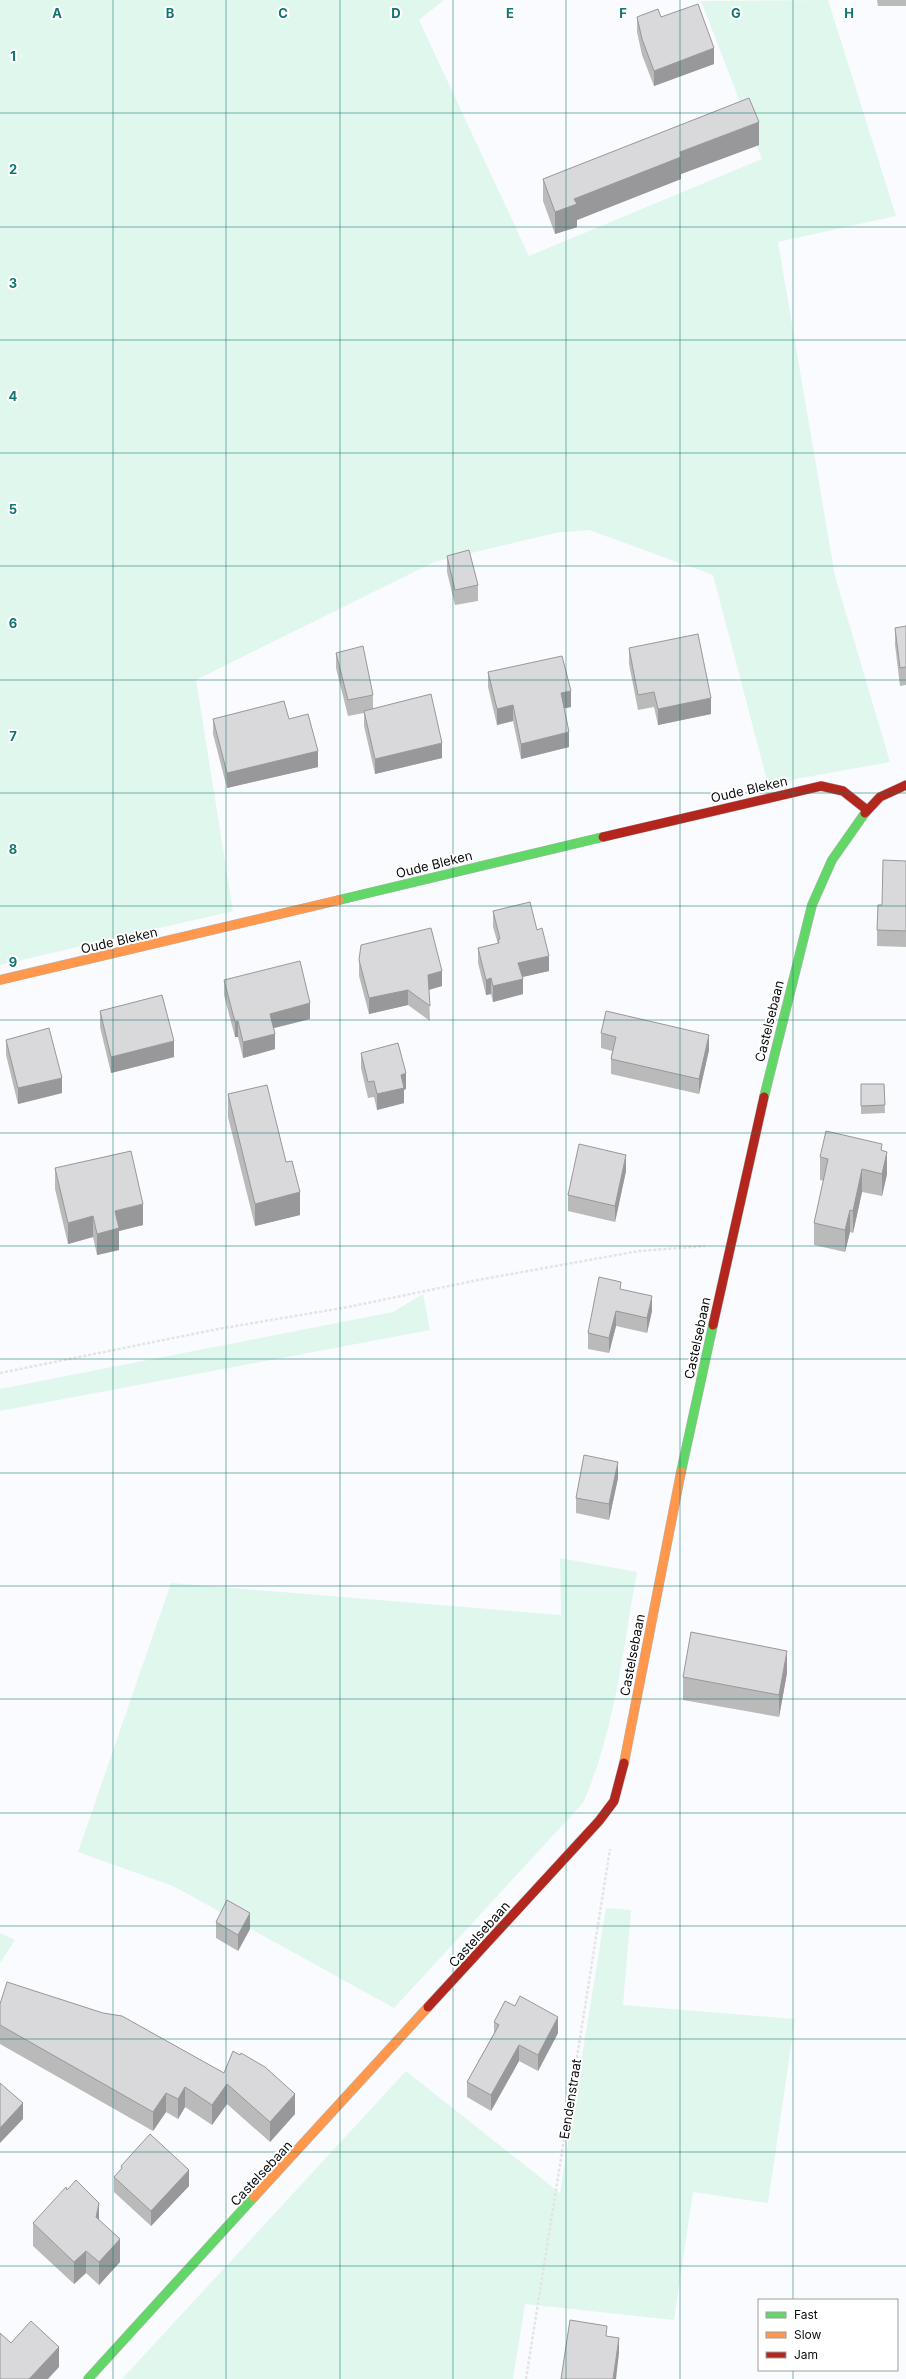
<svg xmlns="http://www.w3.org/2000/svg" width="906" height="2379" viewBox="0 0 906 2379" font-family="Inter,sans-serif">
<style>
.green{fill:#e0f7ee}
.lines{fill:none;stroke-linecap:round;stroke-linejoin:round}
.fast-casing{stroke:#b6b7b9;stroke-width:10}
.slow-casing{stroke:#b6b7b9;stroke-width:10}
.jam-casing{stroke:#b6b7b9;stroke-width:10}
.path{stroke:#e4e4e4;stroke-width:2.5;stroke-dasharray:3 2;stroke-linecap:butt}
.fast{stroke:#63d668;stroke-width:9}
.slow{stroke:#ff974d;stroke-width:9}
.jam{stroke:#b3261e;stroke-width:9}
.wall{fill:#bbbabb}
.shaded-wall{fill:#989799}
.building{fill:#d9d8da;stroke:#989799}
.grid{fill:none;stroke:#0f766e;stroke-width:1;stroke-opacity:0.55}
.labels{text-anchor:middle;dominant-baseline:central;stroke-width:4;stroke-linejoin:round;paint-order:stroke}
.street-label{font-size:13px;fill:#0c0d0f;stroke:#fff}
.grid-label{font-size:13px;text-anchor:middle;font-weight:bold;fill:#0f766e;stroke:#fff;stroke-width:4;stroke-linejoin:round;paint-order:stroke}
</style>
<rect width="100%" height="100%" fill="#fafbfe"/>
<g class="green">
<polygon points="0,0 444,0 419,20 529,256 762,159 701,1 828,0 896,216 778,242 835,576 890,762 768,784 713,575 589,530 555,533 434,562 196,680 233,911 0,965"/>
<polygon points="423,1294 430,1330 0,1411 0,1389 393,1312"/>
<path d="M 560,1558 L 637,1572 C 623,1649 615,1731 583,1803 L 394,2008 L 173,1886 L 78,1852 L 171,1583 L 561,1615 Z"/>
<polygon points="606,1908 631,1910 623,2005 795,2019 768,2203 693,2192 674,2320 525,2304 513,2379 122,2379 406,2071 560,2193"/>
<polygon points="0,1933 15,1940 0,1963"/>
</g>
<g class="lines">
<defs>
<g id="fast">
<polyline points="339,900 603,837"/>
<polyline points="764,1097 812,905 832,860 865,813"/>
<polyline points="681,1472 713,1325"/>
<polyline points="88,2379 254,2197"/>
</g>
<g id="slow">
<polyline points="0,980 339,900"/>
<polyline points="624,1763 681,1472"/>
<polyline points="254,2197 428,2007"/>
</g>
<g id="jam">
<polyline points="865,813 880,797 906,785"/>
<polyline points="603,837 821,786 843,791 867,810"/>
<polyline points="713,1325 764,1097"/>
<polyline points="428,2007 599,1821 614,1801 624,1763"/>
</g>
</defs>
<use href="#fast" class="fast-casing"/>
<use href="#slow" class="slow-casing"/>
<use href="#jam" class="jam-casing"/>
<g class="path">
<polyline points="0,1373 218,1329 348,1307 478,1280 639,1251 705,1246"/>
<polyline points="526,2379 610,1849"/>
</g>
<use href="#fast" class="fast"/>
<use href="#slow" class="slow"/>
<use href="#jam" class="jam"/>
</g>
<g class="wall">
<polygon points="877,0 906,0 906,6 878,6"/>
<polygon points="637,17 661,17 714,64 654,86 642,55 637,32"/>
<polygon points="759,145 681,174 681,179 577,220 577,227 555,234 543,201 543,179"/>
<polygon points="447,556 478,585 478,601 455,605 447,572"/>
<polygon points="906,626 906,685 900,686 895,645 895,628"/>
<polygon points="629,648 711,714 658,725 654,707 638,710 629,664"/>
<polygon points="336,653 373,695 373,708 442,758 375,774 364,726 364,713 348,716 336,668"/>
<polygon points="488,672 571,707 564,708 569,747 521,759 513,721 497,725 488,687"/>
<polygon points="213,719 289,719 318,767 227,788 213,734"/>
<polygon points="906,861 906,947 877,946 877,930 882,905"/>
<polygon points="493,911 537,930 549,971 522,977 523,994 493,1002 491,994 486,995 478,963 478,948 498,944 493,927"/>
<polygon points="359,960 442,986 429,990 430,1021 408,1005 369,1014 359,976"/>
<polygon points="224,980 310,1019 274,1028 275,1049 243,1058 238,1037 235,1037 224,995"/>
<polygon points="100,1011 174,1057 111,1073 100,1027"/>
<polygon points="601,1033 709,1050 699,1094 611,1074 611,1059 612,1051 601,1048"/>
<polygon points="6,1040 62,1093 18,1104 6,1055"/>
<polygon points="361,1053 406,1089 404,1090 404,1103 377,1110 374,1097 368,1098 361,1068"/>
<polygon points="861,1084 884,1084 885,1113 861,1114"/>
<polygon points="228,1094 286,1162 300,1215 255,1226 228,1117"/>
<polygon points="882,1151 887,1174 882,1196 862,1192 853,1233 850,1232 845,1252 814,1245 814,1223 824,1181 820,1180 820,1157"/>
<polygon points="55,1168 143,1225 119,1231 119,1250 97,1255 93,1237 68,1244 55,1189"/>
<polygon points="626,1171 615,1222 568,1211 568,1195"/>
<polygon points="621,1289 652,1311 647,1333 616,1326 609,1353 588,1349 588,1333"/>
<polygon points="618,1478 609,1520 576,1513 576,1498"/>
<polygon points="787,1673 779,1717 683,1700 683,1677"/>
<polygon points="216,1922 250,1929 238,1951 216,1938"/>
<polygon points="0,2004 224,2073 295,2114 270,2142 227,2104 212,2125 185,2107 178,2119 166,2112 153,2131 0,2044"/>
<polygon points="515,2006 558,2033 538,2071 519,2061 491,2111 467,2097 467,2082 494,2033 494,2022"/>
<polygon points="121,2166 189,2186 151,2226 114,2192 114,2177 121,2170"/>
<polygon points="67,2190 99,2220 120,2262 99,2285 86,2273 74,2284 33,2246 33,2223"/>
</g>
<g class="shaded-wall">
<polygon points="714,48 714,64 654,86 654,71"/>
<polygon points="759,122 759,145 681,174 681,179 577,220 577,227 555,234 555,212 574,199 680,152"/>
<polygon points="571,691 571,707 561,709 561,693"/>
<polygon points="711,698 711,714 658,725 658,709"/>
<polygon points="513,705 513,721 497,725 497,709"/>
<polygon points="569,732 569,747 521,759 521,744"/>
<polygon points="442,743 442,758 375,774 375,759"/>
<polygon points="318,751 318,767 227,788 227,773"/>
<polygon points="549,956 549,971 518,978 518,963"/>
<polygon points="442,971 442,986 428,990 428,975"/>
<polygon points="491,978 491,994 486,995 486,980"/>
<polygon points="523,979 523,994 493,1002 493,986"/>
<polygon points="408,990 408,1005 369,1014 369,998"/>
<polygon points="310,1003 310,1019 270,1029 270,1014"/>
<polygon points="238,1021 238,1037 235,1037 235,1022"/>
<polygon points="275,1034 275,1049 243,1058 243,1042"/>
<polygon points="709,1035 709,1050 699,1094 699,1079"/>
<polygon points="174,1041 174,1057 111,1073 111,1057"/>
<polygon points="406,1073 406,1089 404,1090 404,1103 377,1110 377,1094 401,1075"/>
<polygon points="62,1078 62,1093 18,1104 18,1088"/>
<polygon points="887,1152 887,1174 882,1196 882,1174"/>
<polygon points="626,1155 626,1171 615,1222 615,1206"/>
<polygon points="862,1169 862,1192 853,1233 853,1211"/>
<polygon points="300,1192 300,1215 255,1226 255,1204"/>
<polygon points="143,1204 143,1225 119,1231 119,1250 97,1255 97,1234 115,1211"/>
<polygon points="850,1210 850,1232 845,1252 845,1230"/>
<polygon points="93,1216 93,1237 68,1244 68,1223"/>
<polygon points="652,1296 652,1311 647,1333 647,1318"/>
<polygon points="616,1311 616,1326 609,1353 609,1338"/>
<polygon points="618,1462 618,1478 609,1520 609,1504"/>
<polygon points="787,1651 787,1673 779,1717 779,1695"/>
<polygon points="250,1913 250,1929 238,1951 238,1935"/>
<polygon points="558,2017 558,2033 538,2071 538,2055"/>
<polygon points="519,2045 519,2061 491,2111 491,2095"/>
<polygon points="227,2084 227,2104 212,2125 212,2105"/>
<polygon points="185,2087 185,2107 178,2119 178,2099"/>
<polygon points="166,2093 166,2112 153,2131 153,2112"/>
<polygon points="295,2094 295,2114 270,2142 270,2122"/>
<polygon points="23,2103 23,2119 0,2143 0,2128"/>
<polygon points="189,2170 189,2186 151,2226 151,2211"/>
<polygon points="99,2203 99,2226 96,2217"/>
<polygon points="120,2239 120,2262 99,2285 99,2262"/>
<polygon points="86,2251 86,2273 74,2284 74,2262"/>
<polygon points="619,2338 619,2353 616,2379 613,2379"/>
<polygon points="59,2347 59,2367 48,2379 29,2379"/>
</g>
<g class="building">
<polygon points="698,4 714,48 654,71 642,39 637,17 658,9 661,17"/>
<polygon points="749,98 759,122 680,152 681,157 574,199 577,204 555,212 543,179"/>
<polygon points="469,550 478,585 455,590 447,556"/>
<polygon points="906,626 906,667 900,668 895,628"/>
<polygon points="698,634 711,698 658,709 654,692 638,695 629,648"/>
<polygon points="363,646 373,695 348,700 336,653"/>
<polygon points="562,656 571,691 561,693 569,732 521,744 513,705 497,709 488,672"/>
<polygon points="431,694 442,743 375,759 364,711"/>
<polygon points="284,701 289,719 308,714 318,751 227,773 213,719"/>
<polygon points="883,860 906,861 906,931 877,930 878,905 882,905"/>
<polygon points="530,902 537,930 542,928 549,956 518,963 523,979 493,986 491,978 486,980 478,948 499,943 498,939 500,939 493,911"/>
<polygon points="431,928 442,971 428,975 430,1006 408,990 369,998 359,960 361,945"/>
<polygon points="300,961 310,1003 270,1014 275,1034 243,1042 238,1021 235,1022 224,980"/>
<polygon points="162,995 174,1041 111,1057 100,1011"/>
<polygon points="606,1011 709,1035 699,1079 611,1059 616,1037 601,1033"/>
<polygon points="49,1028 62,1078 18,1088 6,1040"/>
<polygon points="398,1043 406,1073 401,1075 404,1088 377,1094 374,1081 368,1082 361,1053"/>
<polygon points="861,1084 884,1084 885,1105 861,1106"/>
<polygon points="267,1085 286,1162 292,1161 300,1192 255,1204 228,1094"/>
<polygon points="826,1131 882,1144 881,1150 887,1152 882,1174 862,1169 853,1211 850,1210 845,1230 814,1223 828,1159 820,1157"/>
<polygon points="579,1144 626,1155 615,1206 568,1195"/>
<polygon points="131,1151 143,1204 115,1211 119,1228 97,1234 93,1216 68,1223 55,1168"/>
<polygon points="599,1277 621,1282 620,1289 652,1296 647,1318 616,1311 609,1338 588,1333"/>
<polygon points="584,1455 618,1462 609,1504 576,1498"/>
<polygon points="691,1632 787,1651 779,1695 683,1677"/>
<polygon points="227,1900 250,1913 238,1935 216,1922"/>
<polygon points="7,1982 103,2013 122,2016 224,2073 233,2051 240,2055 241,2053 265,2067 295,2094 270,2122 227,2084 212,2105 185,2087 178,2099 166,2093 153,2112 0,2025 0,2004"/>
<polygon points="520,1996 558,2017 538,2055 519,2045 491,2095 467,2082 499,2025 494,2022 505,2001 515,2006"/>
<polygon points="0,2083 23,2103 0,2128"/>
<polygon points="150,2134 189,2170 151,2211 114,2177 122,2168 121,2166"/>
<polygon points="76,2180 99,2203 96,2217 120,2239 99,2262 86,2251 74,2262 33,2223 66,2187 67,2190"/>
<polygon points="570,2320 607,2326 606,2336 619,2338 613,2379 561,2379"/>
<polygon points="31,2321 59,2347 29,2379 0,2379 0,2333 11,2343"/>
</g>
<path class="grid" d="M 113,0 L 113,2379M 226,0 L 226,2379M 340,0 L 340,2379M 453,0 L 453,2379M 566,0 L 566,2379M 680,0 L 680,2379M 793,0 L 793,2300M 0,113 L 906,113M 0,227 L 906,227M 0,340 L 906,340M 0,453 L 906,453M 0,566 L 906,566M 0,680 L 906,680M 0,793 L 906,793M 0,906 L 906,906M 0,1020 L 906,1020M 0,1133 L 906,1133M 0,1246 L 906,1246M 0,1359 L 906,1359M 0,1473 L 906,1473M 0,1586 L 906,1586M 0,1699 L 906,1699M 0,1813 L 906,1813M 0,1926 L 906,1926M 0,2039 L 906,2039M 0,2152 L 906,2152M 0,2266 L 906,2266M 793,2370 L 793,2379"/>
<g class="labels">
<g class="street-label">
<text transform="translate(749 789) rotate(-13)">Oude Bleken</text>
<text transform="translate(434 864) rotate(-14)">Oude Bleken</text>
<text transform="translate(119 940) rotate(-13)">Oude Bleken</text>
<text transform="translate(769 1021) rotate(-76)">Castelsebaan</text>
<text transform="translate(697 1338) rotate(-78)">Castelsebaan</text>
<text transform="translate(632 1655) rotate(-79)">Castelsebaan</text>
<text transform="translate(479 1934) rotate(-48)">Castelsebaan</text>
<text transform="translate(570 2099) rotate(-81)">Eendenstraat</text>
<text transform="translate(261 2173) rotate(-47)">Castelsebaan</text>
</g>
</g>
<g class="grid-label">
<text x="57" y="18">A</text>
<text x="170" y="18">B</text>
<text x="283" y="18">C</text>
<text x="396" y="18">D</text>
<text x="510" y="18">E</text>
<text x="623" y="18">F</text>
<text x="736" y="18">G</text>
<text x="849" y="18">H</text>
<text x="13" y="61">1</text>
<text x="13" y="174">2</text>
<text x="13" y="288">3</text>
<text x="13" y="401">4</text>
<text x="13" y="514">5</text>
<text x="13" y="628">6</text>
<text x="13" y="741">7</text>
<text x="13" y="854">8</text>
<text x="13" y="967">9</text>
</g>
<rect x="758" y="2299" width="140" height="72" fill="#ffffff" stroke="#9e9e9f"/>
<rect x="766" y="2312" width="20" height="6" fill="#63d668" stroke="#9e9e9f"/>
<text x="794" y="2319" font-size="12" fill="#0c0d0f">Fast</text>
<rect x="766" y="2332" width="20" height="6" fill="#ff974d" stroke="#9e9e9f"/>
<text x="794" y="2339" font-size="12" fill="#0c0d0f">Slow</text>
<rect x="766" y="2352" width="20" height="6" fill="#b3261e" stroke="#9e9e9f"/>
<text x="794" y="2359" font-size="12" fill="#0c0d0f">Jam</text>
</svg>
